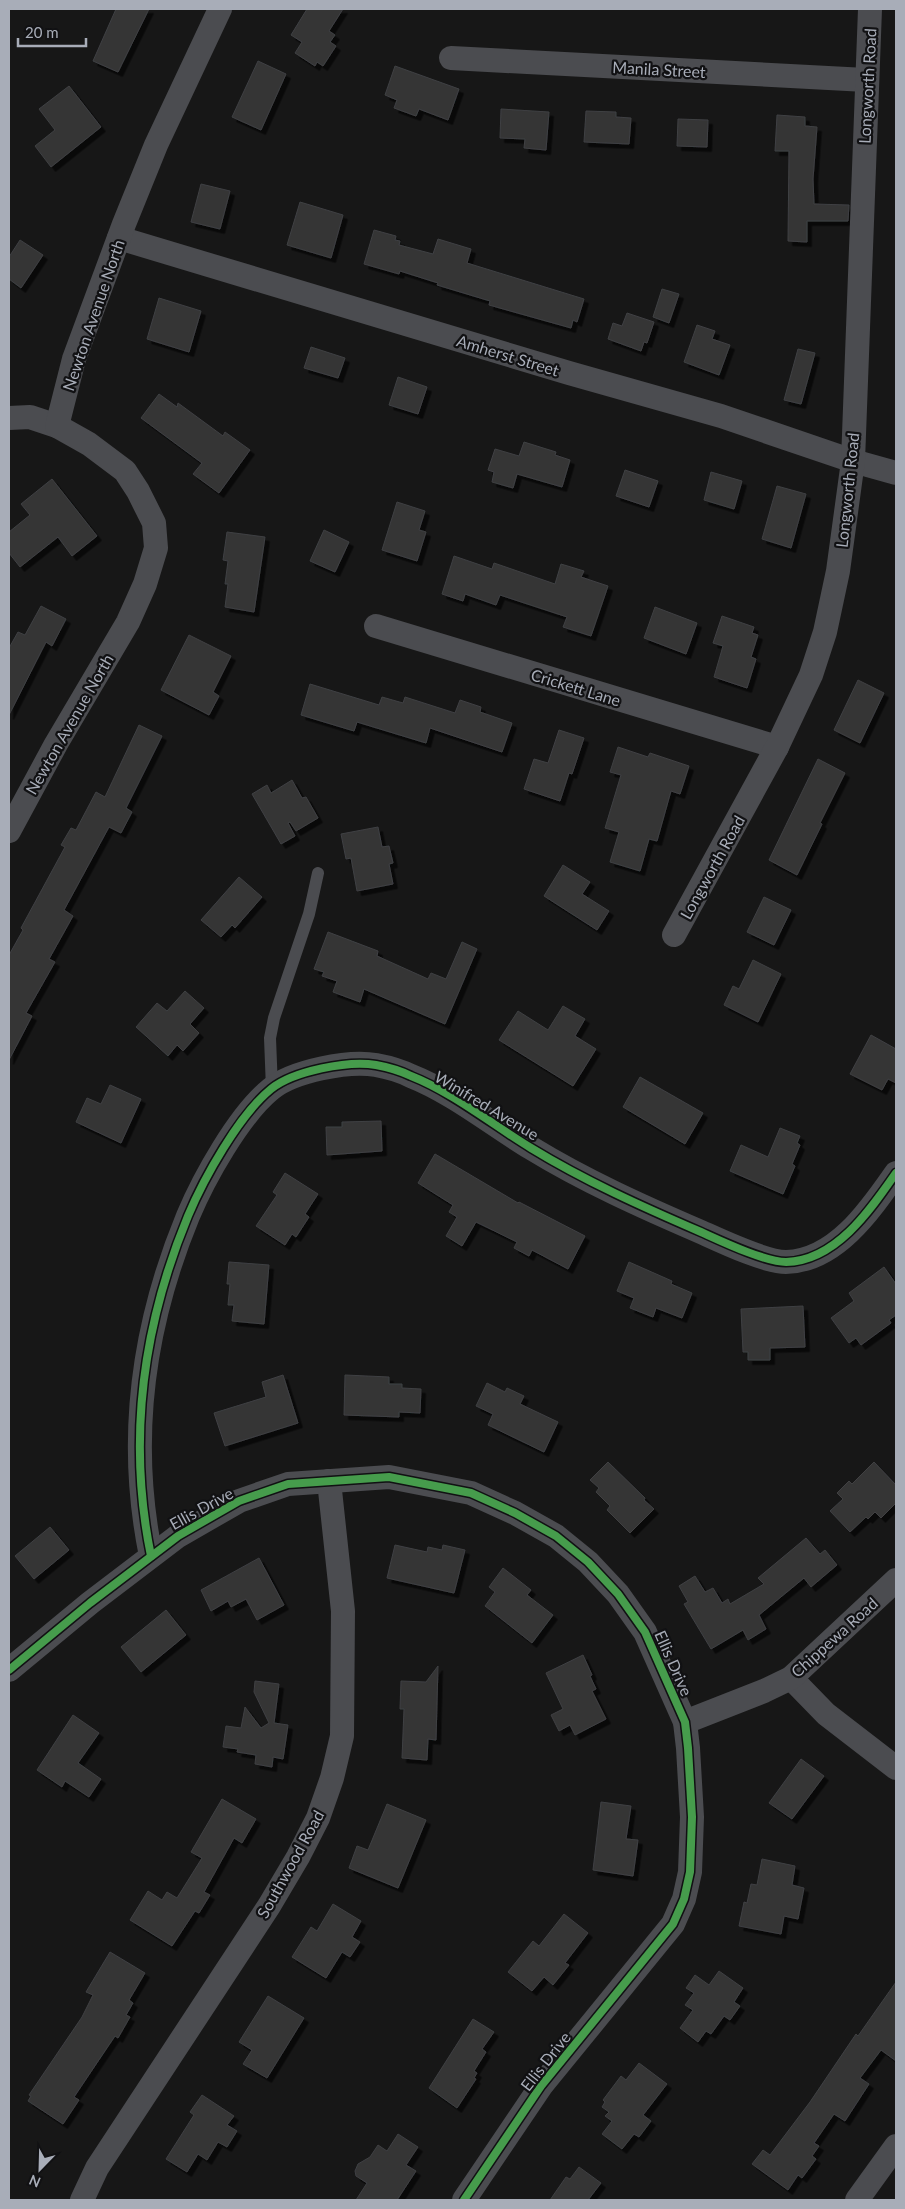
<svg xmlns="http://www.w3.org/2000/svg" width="905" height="2209" viewBox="0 0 905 2209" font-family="Lato,sans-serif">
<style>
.building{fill:#353536;stroke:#3f4043;filter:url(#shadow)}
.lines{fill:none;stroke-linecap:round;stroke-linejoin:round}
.service{stroke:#4b4c50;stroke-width:12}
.minor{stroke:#4b4c50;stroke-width:24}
.cycleway-casing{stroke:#111113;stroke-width:11}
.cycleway{stroke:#469c4c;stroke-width:8}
.labels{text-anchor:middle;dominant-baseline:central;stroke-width:4.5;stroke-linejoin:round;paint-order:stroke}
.street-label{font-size:16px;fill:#a8adb8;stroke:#111113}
</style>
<defs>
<filter id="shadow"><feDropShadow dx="4.5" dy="4.5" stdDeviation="0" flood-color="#0009"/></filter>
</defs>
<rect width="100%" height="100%" fill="#171717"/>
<g class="building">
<polygon points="116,9 149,9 118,72 93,61"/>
<polygon points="307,9 343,9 329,31 335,35 330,42 336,46 323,66 317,62 315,66 295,53 302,42 291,35"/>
<polygon points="258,61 286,74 261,130 232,117"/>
<polygon points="395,66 459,89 448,120 419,109 416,116 394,108 397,100 385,95"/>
<polygon points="69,86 101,127 51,167 35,146 55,130 39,109"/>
<polygon points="501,109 549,112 546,150 524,148 525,139 500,138"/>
<polygon points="586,111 616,112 616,117 631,118 629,144 584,142"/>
<polygon points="777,115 805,117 805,126 817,127 813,179 814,204 849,205 848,221 807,221 807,242 788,241 789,151 775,151"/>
<polygon points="678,119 708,120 707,147 677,146"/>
<polygon points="201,184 230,191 220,229 191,222"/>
<polygon points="300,202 343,215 331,258 287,245"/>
<polygon points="374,230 396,236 395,240 400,241 399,245 433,254 438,239 471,249 467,263 584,299 577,322 573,320 571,328 489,305 490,301 437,285 438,283 400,271 399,274 364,264"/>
<polygon points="20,240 43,255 21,288 9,279 9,257"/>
<polygon points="662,289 679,294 669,323 653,317"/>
<polygon points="159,298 201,311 189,352 147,339"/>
<polygon points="627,313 654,322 647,343 644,342 641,351 608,339 613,323 622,326"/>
<polygon points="697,325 715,331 712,339 730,345 719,375 684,362"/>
<polygon points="311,347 345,358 338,378 304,368"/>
<polygon points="798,349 815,353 801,404 784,400"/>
<polygon points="398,377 427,387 418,414 389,405"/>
<polygon points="159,394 177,407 178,403 223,436 225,432 250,450 219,493 193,474 202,463 141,418"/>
<polygon points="524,442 556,452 555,455 570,460 562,487 517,474 513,488 492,482 494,472 488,470 495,449 519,456"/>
<polygon points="625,470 658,481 649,507 616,496"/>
<polygon points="711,472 742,481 734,509 704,500"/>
<polygon points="52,479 97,536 72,556 58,537 20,567 9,553 9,532 30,515 21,504"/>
<polygon points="777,486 806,494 791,548 762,539"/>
<polygon points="397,502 425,511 419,530 426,532 417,561 382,550"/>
<polygon points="324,530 349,542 335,572 310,561"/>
<polygon points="227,532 265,537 254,612 225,607 228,584 225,584 228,561 223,560"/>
<polygon points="454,556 492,569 494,563 555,584 561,564 584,571 581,577 608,586 591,636 563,627 567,617 500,595 496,605 465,594 463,601 442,594"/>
<polygon points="41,606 66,619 52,646 46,642 9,715 9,648 18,632 25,635"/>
<polygon points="655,607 697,623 686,654 644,638"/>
<polygon points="722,616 754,627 752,633 758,635 751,657 756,659 747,688 714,677 723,646 713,643"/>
<polygon points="189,635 231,656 213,692 219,696 209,715 161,690"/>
<polygon points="858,680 884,693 860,743 834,730"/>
<polygon points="310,684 379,705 382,697 403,703 405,697 455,713 460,700 481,707 480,712 512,723 502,752 430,728 426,743 357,722 354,731 301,715"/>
<polygon points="139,725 162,736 126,808 132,812 121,833 109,827 64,910 73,916 49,959 55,962 26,1013 32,1016 9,1060 9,955 23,930 21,928 65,847 61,845 71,828 76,830 96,792 105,797"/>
<polygon points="559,730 584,738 572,774 569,773 560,801 524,789 534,759 548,763"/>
<polygon points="618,747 648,757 650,753 689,766 680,794 671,791 657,841 649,839 640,871 610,862 619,832 605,828 621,775 610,772"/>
<polygon points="818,759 845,773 820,823 822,824 797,875 769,860"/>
<polygon points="292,780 302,798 306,797 318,818 296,831 290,822 288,823 295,836 281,844 252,794 267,785 271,793"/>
<polygon points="378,827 382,847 389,846 393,863 389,864 393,884 357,891 351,858 346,859 341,834"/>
<polygon points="563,865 590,882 582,894 609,911 597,930 544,896"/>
<polygon points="239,877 262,897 235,928 232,925 221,937 201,920"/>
<polygon points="764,897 791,910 774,945 747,932"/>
<polygon points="328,932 378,951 377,956 428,979 431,973 446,979 462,942 477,949 445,1024 364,989 360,1002 333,992 337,981 322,976 324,972 314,969"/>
<polygon points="753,960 781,974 758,1022 724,1005 733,986 739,989"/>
<polygon points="185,991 204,1008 190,1024 199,1033 183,1051 177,1045 168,1056 136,1027 157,1003 167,1011"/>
<polygon points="563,1006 585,1019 575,1036 596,1049 573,1086 499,1040 518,1011 548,1030"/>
<polygon points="871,1035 896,1049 896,1083 888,1079 882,1090 850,1074"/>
<polygon points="640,1077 703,1113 685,1144 623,1107"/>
<polygon points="110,1085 141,1099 121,1143 76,1122 87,1098 101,1104"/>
<polygon points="381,1121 382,1151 327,1155 326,1127 342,1127 342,1122"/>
<polygon points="780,1128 800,1136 797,1143 800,1145 792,1164 795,1166 783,1194 730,1171 741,1145 768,1157"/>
<polygon points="435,1154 518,1203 519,1202 585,1236 568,1269 532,1250 529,1256 514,1248 517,1242 476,1222 462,1246 446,1236 457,1217 449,1212 453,1205 418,1183"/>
<polygon points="285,1173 318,1194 305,1214 309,1217 296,1237 292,1234 285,1245 256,1226 277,1195 273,1192"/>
<polygon points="229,1262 269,1265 264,1324 232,1321 234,1305 228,1305 230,1284 227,1284"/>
<polygon points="629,1262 672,1281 671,1284 692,1293 682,1318 656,1308 653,1317 630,1308 634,1298 617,1291"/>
<polygon points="884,1267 896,1284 896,1315 889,1320 891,1323 861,1345 856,1338 849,1343 831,1318 854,1301 849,1293"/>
<polygon points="803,1306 805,1347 770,1348 770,1360 748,1360 748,1352 743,1352 741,1309"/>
<polygon points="283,1375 298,1423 225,1446 214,1413 266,1397 262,1382"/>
<polygon points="345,1375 389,1377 389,1384 402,1384 402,1388 421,1389 420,1413 399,1412 399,1417 344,1415"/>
<polygon points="487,1383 505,1392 507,1388 524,1396 520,1404 558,1422 544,1452 488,1425 493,1414 476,1406"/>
<polygon points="608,1462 645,1498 644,1500 654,1509 630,1533 607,1510 610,1506 596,1492 599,1488 590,1480"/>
<polygon points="874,1462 896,1485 896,1503 881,1518 875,1512 868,1519 866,1517 850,1532 830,1511 843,1499 837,1493 849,1481 852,1484"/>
<polygon points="50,1527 69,1550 34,1579 15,1556"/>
<polygon points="806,1538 820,1554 825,1550 837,1565 811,1587 804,1578 759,1615 766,1629 748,1640 743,1630 711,1649 684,1604 688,1602 679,1586 695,1576 705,1592 713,1588 722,1603 728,1599 730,1604 764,1584 758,1578"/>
<polygon points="395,1545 427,1552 428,1547 442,1550 443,1545 465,1550 454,1593 387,1578"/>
<polygon points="259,1558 284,1605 257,1620 246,1599 231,1607 228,1601 211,1611 201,1590"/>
<polygon points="503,1568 531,1590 527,1595 553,1615 532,1643 485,1606 495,1592 489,1587"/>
<polygon points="166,1610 186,1635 141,1672 121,1647"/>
<polygon points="583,1655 592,1675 590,1676 596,1689 592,1691 606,1719 575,1735 570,1725 559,1731 551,1715 563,1709 546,1673"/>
<polygon points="438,1666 436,1740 428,1739 427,1760 402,1758 404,1709 400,1709 401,1681 426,1682"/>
<polygon points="255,1681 279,1684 274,1723 288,1725 283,1759 273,1757 272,1767 255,1764 256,1755 237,1752 238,1749 223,1747 226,1726 241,1728 245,1707 261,1728 269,1723 254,1692"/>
<polygon points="73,1715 99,1733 78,1763 101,1779 89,1797 65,1781 62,1787 37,1770"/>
<polygon points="801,1759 824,1776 792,1819 769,1803"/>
<polygon points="222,1799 256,1819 242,1843 234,1838 204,1892 210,1895 199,1913 195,1911 172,1946 130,1920 148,1891 162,1900 167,1892 177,1898 202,1858 191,1852"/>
<polygon points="601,1802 631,1806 626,1839 638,1840 633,1876 593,1870"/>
<polygon points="387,1804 426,1820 398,1888 349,1868 357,1846 368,1850"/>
<polygon points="762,1859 795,1866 792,1885 804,1888 798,1919 784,1916 781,1934 739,1926 744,1902 747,1903 751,1884 757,1885"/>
<polygon points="333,1904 361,1921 352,1937 360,1942 350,1957 342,1952 326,1978 292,1957 311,1927 317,1931"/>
<polygon points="564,1914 588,1933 565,1963 569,1965 553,1985 544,1977 532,1991 508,1972 533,1941 539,1946"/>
<polygon points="110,1952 145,1973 129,2000 133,2003 126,2015 130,2017 118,2038 115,2036 74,2097 79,2100 63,2124 28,2101 31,2096 29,2095 82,2017 93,1995 86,1992"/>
<polygon points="719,1971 743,1988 734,2002 740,2006 730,2020 724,2016 711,2034 706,2031 698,2042 680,2028 693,2010 685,2005 694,1993 686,1988 695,1975 709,1985"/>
<polygon points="896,1982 896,2061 881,2050 860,2078 869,2084 845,2121 834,2114 814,2143 819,2146 812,2156 816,2159 802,2178 798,2175 788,2190 752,2164 763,2150 770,2155 810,2102 856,2034 858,2036"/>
<polygon points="268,1996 304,2018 267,2078 243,2064 252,2050 239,2042"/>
<polygon points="473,2019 494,2032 482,2049 486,2052 474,2071 477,2073 474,2078 476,2079 457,2108 429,2088"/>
<polygon points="639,2063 667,2084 643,2115 651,2121 639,2137 634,2134 622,2149 602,2134 612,2121 605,2116 609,2112 602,2107 605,2102 603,2100 621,2076 626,2080"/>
<polygon points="202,2095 234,2116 227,2125 237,2131 227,2147 218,2142 207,2160 198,2154 187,2172 166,2159 194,2115 190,2112"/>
<polygon points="398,2134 418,2147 406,2165 416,2171 397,2200 356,2200 367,2183 356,2176 355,2171 358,2164 370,2157 378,2145 387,2151"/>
<polygon points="579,2167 601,2183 588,2200 550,2200 566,2177 570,2179"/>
</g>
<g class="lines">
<polyline class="service" points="272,1089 270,1038 274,1018 309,914 318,873"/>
<g class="minor">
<polyline points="451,58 866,80"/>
<polyline points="119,238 569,373 721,416 853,461 896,473"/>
<polyline points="9,418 30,417 57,426"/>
<polyline points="376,626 777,747"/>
<polyline points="9,831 56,744 128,622 145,584 156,548 154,523 138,491 125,471 89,444 57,426 74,359 124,224 156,145 220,9"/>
<polyline points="674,935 777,747 811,675 825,632 838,571 853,461 870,9"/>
<path d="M 151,1556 C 127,1439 143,1325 188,1216 C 204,1178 239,1115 271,1089 C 293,1071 349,1060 376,1065 C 387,1067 401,1071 411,1076 C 452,1092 493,1125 531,1148 C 585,1181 643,1207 701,1232 C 721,1241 765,1262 786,1262 C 836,1261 871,1209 896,1173"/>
<polyline points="9,1670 90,1603 178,1536 239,1501 288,1484 389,1477 471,1493 515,1513 556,1536 588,1562 618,1594 645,1632 685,1722 688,1748 692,1817 690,1872 684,1899 673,1924 541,2086 464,2200"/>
<polyline points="791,1678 826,1714 896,1768"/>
<polyline points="685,1722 764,1691 791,1678 896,1580"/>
<polyline points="82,2200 97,2168 269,1906 298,1857 318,1818 332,1778 342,1736 343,1611 329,1481"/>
<polyline points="857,2200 896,2146"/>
</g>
<defs>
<g id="cycleway">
<path d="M 151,1556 C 127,1439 143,1325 188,1216 C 204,1178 239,1115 271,1089 C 293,1071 349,1060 376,1065 C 387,1067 401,1071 411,1076 C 452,1092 493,1125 531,1148 C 585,1181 643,1207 701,1232 C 721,1241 765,1262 786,1262 C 836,1261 871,1209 896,1173"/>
<polyline points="9,1670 90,1603 178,1536 239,1501 288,1484 389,1477 471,1493 515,1513 556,1536 588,1562 618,1594 645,1632 685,1722 688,1748 692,1817 690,1872 684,1899 673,1924 541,2086 464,2200"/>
</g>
</defs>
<use href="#cycleway" class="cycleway-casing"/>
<use href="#cycleway" class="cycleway"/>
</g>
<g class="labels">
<g class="street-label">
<text transform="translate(659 69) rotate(3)">Manila Street</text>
<text transform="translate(867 86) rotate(-87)">Longworth Road</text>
<text transform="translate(93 315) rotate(-71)">Newton Avenue North</text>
<text transform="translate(508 355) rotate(17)">Amherst Street</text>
<text transform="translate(847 490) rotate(-84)">Longworth Road</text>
<text transform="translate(576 687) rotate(17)">Crickett Lane</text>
<text transform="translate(69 724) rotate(-60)">Newton Avenue North</text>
<text transform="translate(712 867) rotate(-61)">Longworth Road</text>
<text transform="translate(487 1105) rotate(31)">Winifred Avenue</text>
<text transform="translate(201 1508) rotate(-29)">Ellis Drive</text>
<text transform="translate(834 1637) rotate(-42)">Chippewa Road</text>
<text transform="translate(674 1663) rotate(66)">Ellis Drive</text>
<text transform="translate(290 1864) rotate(-61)">Southwood Road</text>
<text transform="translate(545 2061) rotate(-52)">Ellis Drive</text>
</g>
</g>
<rect width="905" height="2209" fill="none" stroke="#a8adb8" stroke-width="20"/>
<g transform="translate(40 2169) rotate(203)" stroke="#111113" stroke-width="4" paint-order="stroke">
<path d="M0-4L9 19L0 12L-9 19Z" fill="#a8adb8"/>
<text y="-8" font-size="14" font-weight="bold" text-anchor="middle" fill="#a8adb8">N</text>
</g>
<path d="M18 38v8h68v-8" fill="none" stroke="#a8adb8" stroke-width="2.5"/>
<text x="25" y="38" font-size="15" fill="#a8adb8" stroke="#111113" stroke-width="4" paint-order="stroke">20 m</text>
</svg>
